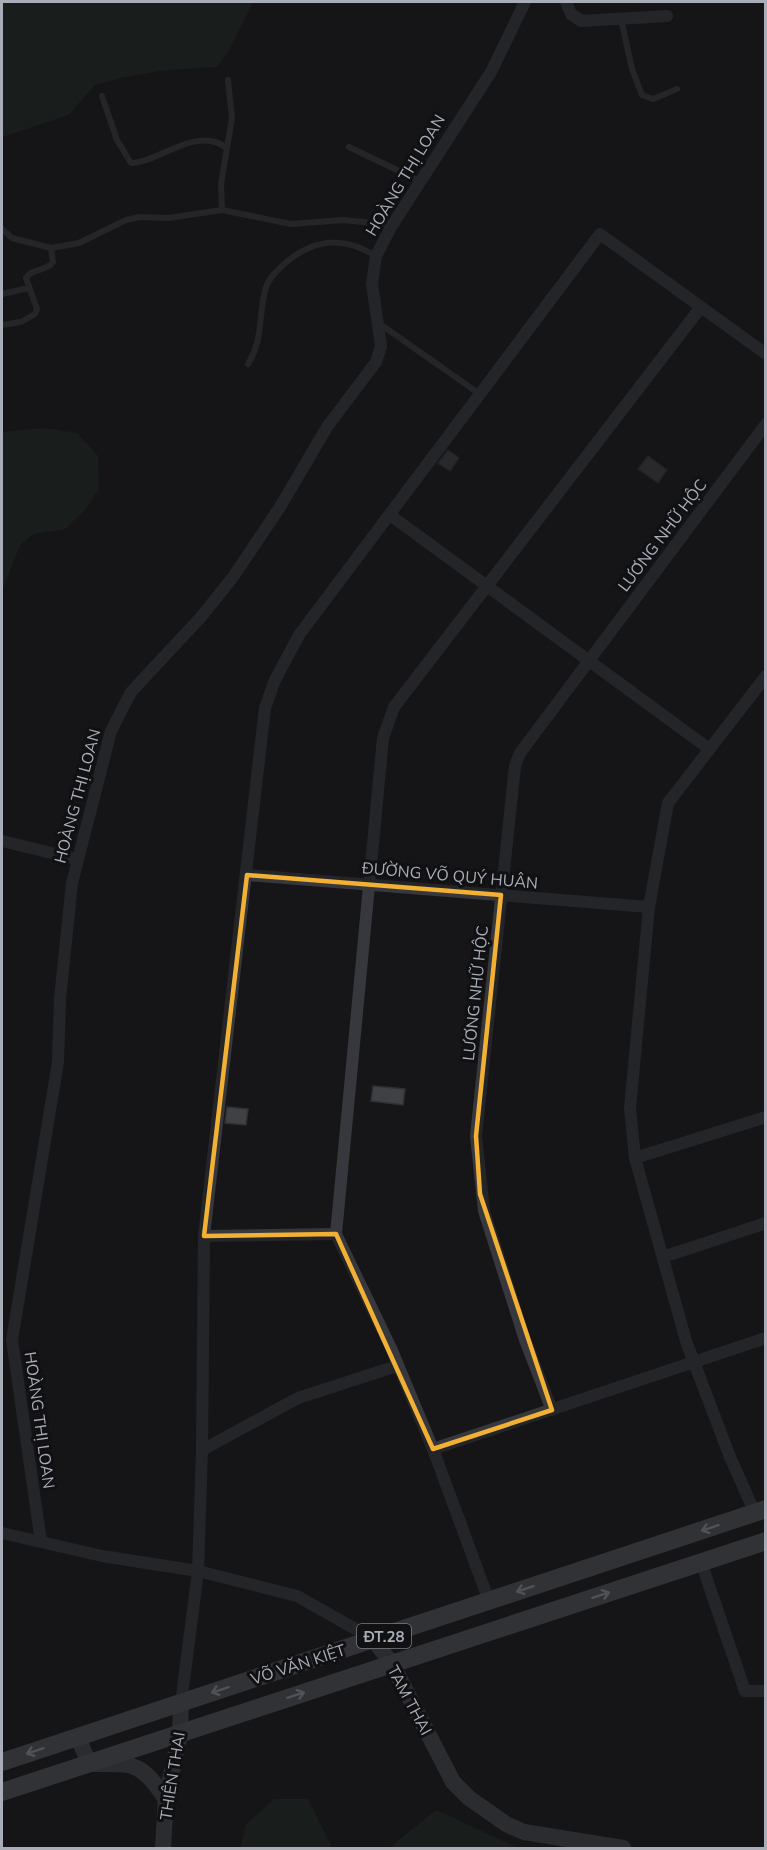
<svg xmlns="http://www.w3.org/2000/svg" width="767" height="1850" viewBox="0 0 767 1850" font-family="Mulish,sans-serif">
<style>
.green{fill:#1e261f}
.building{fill:#404145;stroke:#303034;stroke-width:1.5}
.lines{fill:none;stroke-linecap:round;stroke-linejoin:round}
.lane{stroke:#37383d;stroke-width:6}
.street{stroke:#37383d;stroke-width:12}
.secondary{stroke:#45474d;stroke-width:16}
.primary{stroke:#53555c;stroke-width:18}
.oneway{stroke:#979ba6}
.marked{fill:none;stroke:#f2b134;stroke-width:4.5;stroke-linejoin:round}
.labels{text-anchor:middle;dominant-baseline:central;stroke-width:6;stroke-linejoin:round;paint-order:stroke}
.shield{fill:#111113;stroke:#7b7e86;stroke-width:1.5}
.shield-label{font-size:15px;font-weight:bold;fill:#a8adb8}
.street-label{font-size:16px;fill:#a8adb8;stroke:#111113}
</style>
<rect width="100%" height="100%" fill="#161618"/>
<g class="green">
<polygon points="2,2 253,2 228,52 217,67 167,70 124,77 95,85 68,115 2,137"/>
<polygon points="44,428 77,433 98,456 99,488 86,509 65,529 33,534 20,545 2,591 2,432"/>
<polygon points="274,1799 308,1799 332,1848 240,1848 246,1824"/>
<polygon points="436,1810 518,1848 389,1848"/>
</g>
<g class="building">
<polygon points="448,450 459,458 450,471 438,463"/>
<polygon points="648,456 667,470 658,483 638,469"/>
<polygon points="373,1086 405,1089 403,1105 371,1101"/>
<polygon points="227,1107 248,1109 246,1125 225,1123"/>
</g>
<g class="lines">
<g class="lane">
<polyline points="621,19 632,69 642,95 653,99 677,89"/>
<path d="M 102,96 L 117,140 L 131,163 C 161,162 196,125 227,148 L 221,184 L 222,210 L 291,224 L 343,220 L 383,224 L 394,221"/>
<polyline points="349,147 420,181"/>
<polyline points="227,148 232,118 228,80"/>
<polyline points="2,229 12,238 51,248 79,243 126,220 140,217 168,218 222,210"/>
<polyline points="2,294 29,288"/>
<polyline points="380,324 481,395"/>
<path d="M 2,325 L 21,322 L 35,314 L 37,309 L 26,278 C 32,268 46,272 53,262 L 51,248"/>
<path d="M 248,364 C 264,339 258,313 266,287 C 269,278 276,272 283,265 C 312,239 342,235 376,256"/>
</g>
<g class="street">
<polyline points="566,2 571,14 581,21 667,16"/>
<polyline points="390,515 708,748"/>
<polyline points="2,841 76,859"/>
<polyline points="247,875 649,907"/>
<polyline points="635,1158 766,1117"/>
<polyline points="204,1236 336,1234"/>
<polyline points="663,1257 766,1223"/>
<polyline points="552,1410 525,1340 484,1211 476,1136 515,766 520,753 766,424"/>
<polyline points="433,1449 766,1338"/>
<polyline points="202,1450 298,1398 397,1366"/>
<polyline points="755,1513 730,1457 686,1341 635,1158 630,1108 649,907 668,803 766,676"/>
<polyline points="2,1533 102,1556 198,1571 297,1596 373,1639"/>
<polyline points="41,1542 12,1340 58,1062 60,999 72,883 111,731 131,692 201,617 233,577 280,507 327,427 376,362 381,346 372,284 376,256 391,227 491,72 525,2"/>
<polyline points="701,1562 745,1691 766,1691"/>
<polyline points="489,1601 433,1449 391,1348 336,1234 383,738 394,707 701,307"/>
<polyline points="181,1703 198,1571 202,1450 204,1236 265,708 275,680 299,635 600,234 766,354"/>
</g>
<g class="secondary">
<polyline points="373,1639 392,1664 453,1782 469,1798 506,1824 524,1832 623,1848"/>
<path d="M 78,1737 L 89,1764 C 134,1764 139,1760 166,1799"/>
<polyline points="163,1848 166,1799 180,1734 181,1703"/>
</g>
<g class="primary">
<polyline points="2,1762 766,1509"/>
<polyline points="2,1792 766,1541"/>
</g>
</g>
<defs><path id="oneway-shaft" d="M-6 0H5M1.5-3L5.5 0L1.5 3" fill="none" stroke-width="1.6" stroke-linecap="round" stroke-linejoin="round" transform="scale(1.5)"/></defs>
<g class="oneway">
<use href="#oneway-shaft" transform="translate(710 1528) rotate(162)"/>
<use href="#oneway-shaft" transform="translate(525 1589) rotate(162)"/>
<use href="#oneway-shaft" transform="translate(601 1595) rotate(-18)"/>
<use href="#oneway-shaft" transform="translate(220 1690) rotate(162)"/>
<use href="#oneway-shaft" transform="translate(296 1695) rotate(-18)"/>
<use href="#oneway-shaft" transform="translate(35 1751) rotate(162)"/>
</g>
<path d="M0 0H767V1850H0ZM 247,875 L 501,895 L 476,1136 L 480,1194 L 552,1410 L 433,1449 L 336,1234 L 204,1236 Z" fill="#161618" fill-opacity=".55" fill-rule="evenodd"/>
<path class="marked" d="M 247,875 L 501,895 L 476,1136 L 480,1194 L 552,1410 L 433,1449 L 336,1234 L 204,1236 Z"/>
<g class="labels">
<rect class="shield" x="357" y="1624" width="54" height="24" rx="4.5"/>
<g class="shield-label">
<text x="384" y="1636">ĐT.28</text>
</g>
<g class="street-label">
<text transform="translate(405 175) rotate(-59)">HOÀNG THỊ LOAN</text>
<text transform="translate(662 535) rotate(-53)">LƯƠNG NHỮ HỘC</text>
<text transform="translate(77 796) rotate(-75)">HOÀNG THỊ LOAN</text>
<text transform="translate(450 875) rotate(5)">ĐƯỜNG VÕ QUÝ HUÂN</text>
<text transform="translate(475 993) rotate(-84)">LƯƠNG NHỮ HỘC</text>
<text transform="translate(40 1420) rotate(82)">HOÀNG THỊ LOAN</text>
<text transform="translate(298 1664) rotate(-18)">VÕ VĂN KIỆT</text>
<text transform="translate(410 1700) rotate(62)">TAM THAI</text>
<text transform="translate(172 1776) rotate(-81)">THIÊN THAI</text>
</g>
</g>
<rect width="767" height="1850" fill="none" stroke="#a8adb8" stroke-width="6"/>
</svg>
